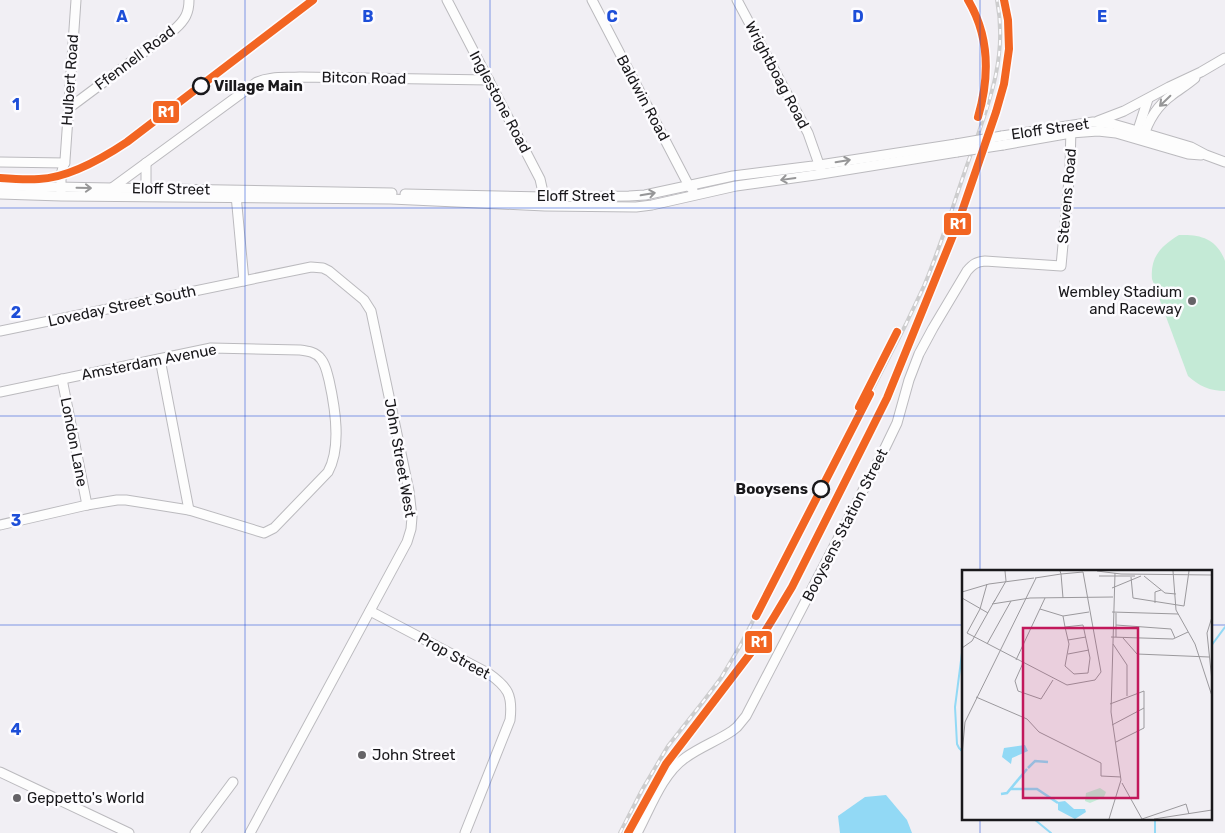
<svg xmlns="http://www.w3.org/2000/svg" width="1225" height="833" viewBox="0 0 1225 833" font-family="Rubik,sans-serif">
<style>
.green{fill:#c4ead6}
.water{fill:#92d9f5}
.lines{fill:none;stroke-linecap:round;stroke-linejoin:round}
.stream{stroke:#92d9f5;stroke-width:2}
.minor-casing{stroke:#bbbabe;stroke-width:11}
.minor{stroke:#fdfdfd;stroke-width:9}
.rail-casing{stroke:#cdcdce;stroke-width:4}
.rail{stroke:#fdfcff;stroke-width:2;stroke-dasharray:5.5;stroke-linecap:butt}
.minor-bridge-casing{stroke:#bbbabe;stroke-width:11;stroke-linecap:butt}
.minor-bridge{stroke:#fdfdfd;stroke-width:9}
.rail-1-casing{stroke:#fdfcff;stroke-width:11}
.rail-1{stroke:#f26522;stroke-width:8}
.oneway{stroke:#969697}
.grid{fill:none;stroke:#1d4ed8;stroke-width:1;stroke-opacity:0.55}
.stop-dot{fill:#fdfcff;stroke:#19181b;stroke-width:2.5}
.poi-dot{fill:#656367;stroke:#fdfcff;stroke-width:2}
.labels{text-anchor:middle;dominant-baseline:central;stroke-width:5;stroke-linejoin:round;paint-order:stroke}
.street-label{font-size:15px;fill:#19181b;stroke:#fdfcff}
.stop-label{font-size:15px;font-weight:bold;fill:#19181b;stroke:#fdfcff;text-anchor:start}
.poi-label{font-size:15px;fill:#19181b;stroke:#fdfcff;text-anchor:start}
.inset-river{fill:none;stroke:#92d9f5;stroke-width:2.5}
.inset-road{fill:none;stroke:#9b999d;stroke-width:1}
.view{fill:#c2185b;fill-opacity:0.15;stroke:#c2185b;stroke-width:2.5}
.inset-edge{fill:none;stroke:#19181b;stroke-width:2.5}
.grid-label{font-size:16px;text-anchor:middle;font-weight:bold;fill:#1d4ed8;stroke:#fdfcff;stroke-width:5;stroke-linejoin:round;paint-order:stroke}
.line-badge{stroke:#fdfcff;stroke-width:2}
.badge-label{font-size:14px;text-anchor:middle;font-weight:bold;fill:#fff}
</style>
<rect width="100%" height="100%" fill="#f1eff4"/>
<path class="green" d="M 1179,235 C 1201,234 1217,239 1225,261 L 1225,391 C 1210,391 1199,386 1188,376 L 1152,279 C 1150,257 1161,246 1179,235 Z"/>
<polygon class="water" points="886,795 907,820 912,833 840,833 838,816 865,797"/>
<g class="lines">
<g class="stream">
<polyline points="1211,646 1225,627"/>
<polyline points="962,653 955,707 957,744 959,748 964,753"/>
<polyline points="1034,819 1051,833"/>
<polyline points="1155,819 1155,833"/>
</g>
<defs>
<g id="minor">
<polyline points="447,0 540,179 545,201"/>
<polyline points="592,0 689,186 693,190"/>
<polyline points="737,0 808,133 821,170"/>
<path d="M 69,108 L 175,29 C 185,20 189,13 189,0"/>
<polyline points="1098,121 1124,111 1169,87 1201,72 1225,58"/>
<polyline points="1002,136 1093,122 1113,124 1127,128 1191,147 1206,155 1225,162"/>
<polyline points="1136,136 1148,99"/>
<path d="M 1143,138 C 1148,121 1158,105 1172,95 C 1180,89 1188,84 1195,78"/>
<polyline points="1003,145 1071,133 1098,131 1116,133 1188,154 1201,155"/>
<polyline points="0,162 65,163"/>
<path d="M 0,186 C 131,188 261,191 392,193"/>
<path d="M 112,188 L 257,82 C 270,76 285,78 300,77 L 489,80"/>
<polyline points="61,192 61,175 65,160 68,117 76,0"/>
<polyline points="146,193 146,163"/>
<polyline points="0,194 61,196 391,199 545,206 636,207 652,205 736,186 815,175 957,152"/>
<polyline points="405,194 545,197 629,196 645,195 733,176 813,166 956,144"/>
<polyline points="236,195 244,281"/>
<polyline points="0,331 311,267 323,268 329,271 364,300 371,311 409,491 412,517 411,529 407,542 250,833"/>
<polyline points="160,359 189,510"/>
<polyline points="62,379 87,505"/>
<path d="M 0,392 L 211,348 L 300,350 C 308,351 316,352 321,359 C 326,365 327,373 329,380 C 335,407 342,447 328,472 L 274,528 L 264,533 L 189,510 L 126,500 L 117,500 L 87,505 L 0,525"/>
<path d="M 370,611 L 488,673 C 508,687 513,695 510,720 L 465,833"/>
<polyline points="0,772 129,833"/>
<polyline points="195,833 233,782"/>
<path d="M 637,833 C 650,809 662,774 685,758 C 700,747 717,741 732,731 L 737,727 L 746,716 L 884,450 L 897,423 L 909,380 L 919,354 L 933,328 L 967,271 C 973,264 976,262 985,261 L 1061,266 L 1070,169 L 1071,126"/>
</g>
</defs>
<use href="#minor" class="minor-casing"/>
<use href="#minor" class="minor"/>
<defs>
<g id="rail">
<path d="M 968,0 C 987,31 991,69 982,104"/>
<polyline points="77,169 103,157 127,142 313,0"/>
<path d="M 620,833 L 642,790 L 668,746 L 702,703 L 721,678 L 740,646 L 906,324 C 912,311 918,299 924,286 C 940,248 952,209 965,171 C 985,113 1009,62 997,0"/>
</g>
</defs>
<use href="#rail" class="rail-casing"/>
<use href="#rail" class="rail"/>
<defs>
<g id="minor-bridge">
<polyline points="956,144 1002,136"/>
<polyline points="957,152 1003,145"/>
</g>
</defs>
<use href="#minor-bridge" class="minor-bridge-casing"/>
<use href="#minor-bridge" class="minor-bridge"/>
<defs>
<g id="rail-1">
<path d="M 968,0 C 990,37 990,76 978,117"/>
<path d="M 0,178 C 13,179 26,180 39,179 C 67,178 103,158 127,142 L 313,0"/>
<polyline points="859,407 897,332"/>
<polyline points="756,616 870,394"/>
<polyline points="628,833 666,764 756,646 774,617 792,587 869,434 887,398 958,223 996,112 1004,84 1009,49 1008,20 1004,0"/>
</g>
</defs>
<use href="#rail-1" class="rail-1-casing"/>
<use href="#rail-1" class="rail-1"/>
</g>
<defs><path id="oneway-shaft" d="M-6 0H5M1.5-3L5.5 0L1.5 3" fill="none" stroke-width="1.6" stroke-linecap="round" stroke-linejoin="round" transform="scale(1.25)"/></defs>
<g class="oneway">
<use href="#oneway-shaft" transform="translate(1165 101) rotate(136)"/>
<use href="#oneway-shaft" transform="translate(843 161) rotate(-9)"/>
<use href="#oneway-shaft" transform="translate(788 179) rotate(172)"/>
<use href="#oneway-shaft" transform="translate(84 188) rotate(1)"/>
<use href="#oneway-shaft" transform="translate(648 194) rotate(-10)"/>
</g>
<path class="grid" d="M 245,0 L 245,833M 490,0 L 490,833M 735,0 L 735,833M 980,0 L 980,572M 0,208 L 1225,208M 0,416 L 1225,416M 0,625 L 964,625M 1211,625 L 1225,625M 980,819 L 980,833"/>
<g class="stop-dot">
<circle cx="201" cy="86" r="8"/>
<circle cx="821" cy="489" r="8"/>
</g>
<g class="poi-dot">
<circle cx="1192" cy="301" r="5"/>
<circle cx="362" cy="755" r="5"/>
<circle cx="17" cy="798" r="5"/>
</g>
<g class="labels">
<g class="street-label">
<text transform="translate(135 58) rotate(-37)">Ffennell Road</text>
<text transform="translate(777 75) rotate(62)">Wrightboag Road</text>
<text transform="translate(364 78) rotate(1)">Bitcon Road</text>
<text transform="translate(70 80) rotate(-86)">Hulbert Road</text>
<text transform="translate(643 98) rotate(62)">Baldwin Road</text>
<text transform="translate(500 102) rotate(62)">Inglestone Road</text>
<text transform="translate(1050 129) rotate(-8)">Eloff Street</text>
<text transform="translate(171 189) rotate(1)">Eloff Street</text>
<text x="576" y="196">Eloff Street</text>
<text transform="translate(1067 196) rotate(-85)">Stevens Road</text>
<text transform="translate(122 306) rotate(-12)">Loveday Street South</text>
<text transform="translate(149 362) rotate(-11)">Amsterdam Avenue</text>
<text transform="translate(74 442) rotate(79)">London Lane</text>
<text transform="translate(400 458) rotate(80)">John Street West</text>
<text transform="translate(845 525) rotate(-63)">Booysens Station Street</text>
<text transform="translate(454 656) rotate(29)">Prop Street</text>
</g>
<g class="stop-label">
<text x="214" y="86">Village Main</text>
<text x="808" y="489" text-anchor="end">Booysens</text>
</g>
<g class="poi-label">
<text x="1182" y="292" text-anchor="end">Wembley Stadium<tspan x="1182" dy="17">and Raceway</tspan></text>
<text x="372" y="755">John Street</text>
<text x="27" y="798">Geppetto's World</text>
</g>
</g>
<g transform="translate(962 570)">
<rect width="250" height="250" fill="#f1eff4"/>
<path d="M 138,218 L 144,222 L 142,227 L 128,233 L 123,231 L 124,223 Z" fill="#c4ead6"/>
<path d="M 63,175 L 66,181 L 50,188 L 49,194 L 40,187 L 42,178 ZM 103,231 L 112,239 L 123,239 L 124,242 L 113,249 L 96,240 L 96,232 Z" fill="#92d9f5"/>
<path class="inset-river" d="M 66,198 L 73,191 L 86,192M 48,219 L 75,219 L 96,233M 39,224 L 45,223 L 65,199"/>
<path class="inset-road" d="M 135,1 L 159,4 L 250,5M 211,1 L 214,40 L 233,74 L 250,126M 137,6 L 173,6M 182,6 L 203,23 L 214,24M 169,7 L 171,28 L 222,36 L 227,1M 73,8 L 99,4 L 98,1M 25,14 L 18,39 L 5,63 L 105,115 L 133,110 L 139,102 L 121,2M 150,18 L 179,6M 0,22 L 27,14 L 72,8M 0,28 L 26,43M 101,28 L 99,4 L 121,2M 32,32 L 44,11 L 43,1M 193,33 L 193,22 L 199,20M 30,34 L 68,28 L 151,27M 78,39 L 101,46 L 127,42M 150,42 L 216,44M 101,46 L 103,57 L 106,70 L 107,74 L 103,96 L 112,104 L 126,103 L 128,88 L 121,55 L 103,57M 250,47 L 245,63 L 250,111M 154,55 L 209,59 L 213,68M 149,67 L 211,69 L 226,62M 154,67 L 154,43M 161,68 L 175,84 L 247,87M 106,70 L 124,67M 25,74 L 49,31M 151,74 L 165,95 L 165,126M 0,78 L 10,71 L 33,30M 106,84 L 127,80M 54,90 L 83,28M 61,93 L 53,111 L 56,121 L 79,129 L 91,110M 14,127 L 65,149 L 77,162 L 139,193 L 139,206 L 159,207M 148,134 L 182,121 L 182,158 L 154,172M 150,155 L 182,138M 0,185 L 3,152 L 74,8M 160,213 L 180,249M 147,249 L 159,210 L 149,142 L 153,3M 180,249 L 224,234 L 227,244M 192,249 L 250,240"/>
<path class="view" d="M 61,58 L 176,58 L 176,228 L 61,228 Z"/>
<rect width="250" height="250" class="inset-edge"/>
</g>
<g class="grid-label">
<text x="122" y="22">A</text>
<text x="368" y="22">B</text>
<text x="612" y="22">C</text>
<text x="858" y="22">D</text>
<text x="1102" y="22">E</text>
<text x="16" y="110">1</text>
<text x="16" y="318">2</text>
<text x="16" y="526">3</text>
<text x="16" y="735">4</text>
</g>
<g class="line-badge">
<rect x="152" y="100" width="28" height="24" rx="5" fill="#f26522"/>
<rect x="943" y="212" width="29" height="24" rx="5" fill="#f26522"/>
<rect x="744" y="630" width="29" height="24" rx="5" fill="#f26522"/>
</g>
<g class="badge-label">
<text x="166" y="117">R1</text>
<text x="958" y="229">R1</text>
<text x="759" y="647">R1</text>
</g>
</svg>
